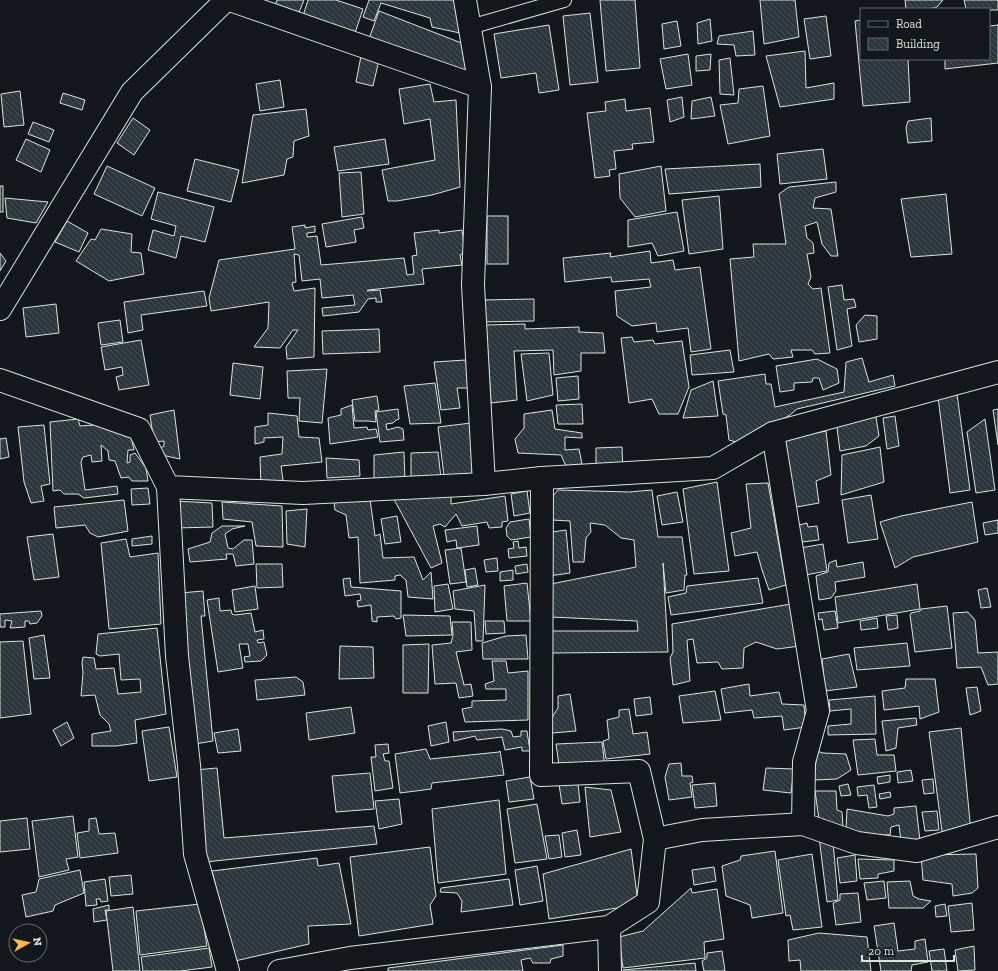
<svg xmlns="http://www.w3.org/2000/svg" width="998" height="971" viewBox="0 0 998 971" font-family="'Zilla Slab',serif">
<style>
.building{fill:url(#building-back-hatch);stroke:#d8e6dc}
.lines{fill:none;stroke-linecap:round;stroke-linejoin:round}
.lane-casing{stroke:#d8e6dc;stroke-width:16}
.street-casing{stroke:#d8e6dc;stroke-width:24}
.lane{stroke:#14181c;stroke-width:14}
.street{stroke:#14181c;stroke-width:22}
</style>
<defs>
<pattern id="building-back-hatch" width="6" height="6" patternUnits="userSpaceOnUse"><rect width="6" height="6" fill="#2c363c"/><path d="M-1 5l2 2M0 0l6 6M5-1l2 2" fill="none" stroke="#4a5358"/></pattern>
</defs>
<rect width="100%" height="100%" fill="#14181c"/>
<g class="building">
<polygon points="277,0 304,0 298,15 275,5"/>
<polygon points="308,0 336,0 363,9 355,33 303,16"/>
<polygon points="369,0 454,0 460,33 432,27 430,18 381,3 374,21 363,17"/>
<polygon points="600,0 635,0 640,68 606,71"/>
<polygon points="760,0 795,0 799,37 764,44"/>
<polygon points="905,0 943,0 937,7 928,9 906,9"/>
<polygon points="964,0 998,0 998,10 989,10 989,9 966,9"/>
<polygon points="379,11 464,44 470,77 369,39"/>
<polygon points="590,13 598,82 570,85 563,16"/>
<polygon points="826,16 831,56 810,59 804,19"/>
<polygon points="710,19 712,41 698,44 697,23"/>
<polygon points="861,20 861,59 908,59 910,102 863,106 855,21"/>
<polygon points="677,21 681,46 664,49 662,24"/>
<polygon points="549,25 559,90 539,93 536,73 501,78 494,34"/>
<polygon points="998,25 998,63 945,69 945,59 989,59 989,26"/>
<polygon points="753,31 755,55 736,56 734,45 717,44 719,36"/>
<polygon points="805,51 806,88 834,83 834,99 780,107 766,56"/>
<polygon points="688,54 692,85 666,89 660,59"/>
<polygon points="711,54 710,70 696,71 696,56"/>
<polygon points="361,56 379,60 373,86 356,82"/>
<polygon points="730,58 734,95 720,94 719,60"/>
<polygon points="280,80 284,107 260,111 256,84"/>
<polygon points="430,84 434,102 456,100 460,187 432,195 397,201 388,201 382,170 435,160 430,119 404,124 399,89"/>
<polygon points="763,86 770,136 728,144 720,105 738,103 739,89"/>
<polygon points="20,91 24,125 4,127 1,94"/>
<polygon points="63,93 85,100 82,110 60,103"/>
<polygon points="682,97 684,117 670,122 667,100"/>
<polygon points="711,97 715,116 691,119 692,101"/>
<polygon points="625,99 626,111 650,108 654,142 632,144 633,149 614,151 616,169 609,170 610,176 595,178 587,113 606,111 605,102"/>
<polygon points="306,109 309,136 294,141 293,157 287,159 284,175 242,183 253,115"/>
<polygon points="133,118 150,130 134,155 117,143"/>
<polygon points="931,118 932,141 908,143 906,128 908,121"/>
<polygon points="33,122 54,130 49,142 28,134"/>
<polygon points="26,139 50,150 41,172 16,160"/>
<polygon points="385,139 389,164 338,171 334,147"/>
<polygon points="823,149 827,179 780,184 777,154"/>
<polygon points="195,159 239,170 231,202 187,191"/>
<polygon points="760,164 761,187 669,194 665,169"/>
<polygon points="107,166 155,188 142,216 94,194"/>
<polygon points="661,166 666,211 635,217 620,198 619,174"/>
<polygon points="361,172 364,214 342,217 339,173"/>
<polygon points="836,182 836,192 815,198 813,208 831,209 838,256 831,256 822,244 817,222 805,226 807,238 813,243 814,253 807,254 811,277 808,284 813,289 821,288 830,353 815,354 812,350 791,350 793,357 773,359 769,354 739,361 730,259 754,257 753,244 786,244 779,194 789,187"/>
<rect x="0" y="186" width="3" height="26"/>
<polygon points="158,192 214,207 205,242 181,236 176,258 148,250 153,230 174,236 176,226 151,219"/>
<polygon points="946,194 952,254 911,257 901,199"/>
<polygon points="719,196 723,249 689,254 682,200"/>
<polygon points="5,198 48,202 36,223 7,218"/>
<polygon points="677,212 684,251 658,256 652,243 628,247 628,220"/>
<rect x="487" y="216" width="21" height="48"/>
<polygon points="362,217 364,228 354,230 356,242 326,247 322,224"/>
<polygon points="67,221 88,233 79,252 55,242"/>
<polygon points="305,225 305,228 315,226 315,232 307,233 307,237 317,236 321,265 404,258 407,275 414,274 412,256 417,255 414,233 439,230 439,233 462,230 465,252 460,255 462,265 422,269 424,284 368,290 367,291 380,290 382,302 376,302 376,298 368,299 359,312 323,316 322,308 355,305 353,295 322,298 320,279 302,281 299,255 294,254 296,282 292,283 294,291 315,288 314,357 287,359 286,347 298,330 293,330 280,348 254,347 268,328 269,302 211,311 209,298 219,260 295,249 292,227"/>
<polygon points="101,229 132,234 131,252 141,253 144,274 109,281 76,261 91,239 95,240"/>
<polygon points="650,251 651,263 673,260 675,270 700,267 711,349 691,352 688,328 657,332 656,323 632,326 617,316 615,291 651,287 649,279 612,282 611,277 565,282 563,258 611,253 610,257"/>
<polygon points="0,253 6,261 0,271"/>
<polygon points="842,285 844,300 854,299 856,307 847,309 852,346 837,350 828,287"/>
<polygon points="204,291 207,306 141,315 143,330 128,333 124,302"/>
<polygon points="534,299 534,321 482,322 482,300"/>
<polygon points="56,304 59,333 26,337 23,308"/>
<polygon points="865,315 877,316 877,339 859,342 856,325"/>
<polygon points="120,320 123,342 101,345 98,323"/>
<polygon points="525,324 525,329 579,327 579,332 603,333 605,353 581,353 581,371 554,375 553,350 514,351 517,400 491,403 486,325"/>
<polygon points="379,329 380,352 323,354 322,331"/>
<polygon points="632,337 634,342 653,340 655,344 682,341 689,387 678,414 659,414 652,399 629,403 621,338"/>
<polygon points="141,340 149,385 119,390 116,377 123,375 122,367 105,370 101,347"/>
<polygon points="730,350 734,372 692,375 690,355"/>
<polygon points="549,353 553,395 527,401 521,354"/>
<polygon points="862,358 869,382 893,375 895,386 797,409 790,415 739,443 729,440 726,415 723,414 718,381 765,374 766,384 771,384 775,407 844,392 846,362"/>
<polygon points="817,359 837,369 839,383 823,390 819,378 813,378 812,382 794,383 794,390 780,392 776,366"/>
<polygon points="466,360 469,388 457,388 460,408 441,410 434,362"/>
<polygon points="233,363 263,367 260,399 230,395"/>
<polygon points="327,369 322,423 299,421 300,398 288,398 287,371"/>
<polygon points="578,376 579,399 558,401 556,378"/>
<polygon points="713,381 718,416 683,418 691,390"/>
<polygon points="435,383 441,423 410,424 404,386"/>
<polygon points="957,394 970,490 950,493 938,397"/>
<polygon points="377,396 379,410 375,411 376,422 368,421 355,421 352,400"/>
<polygon points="582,404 583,424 558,424 556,405"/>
<polygon points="352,405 354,428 367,427 368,430 376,429 378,437 330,444 328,418 341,415 341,409"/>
<polygon points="398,409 399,419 396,420 393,423 386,424 387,430 398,427 403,429 404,440 380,442 376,412"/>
<polygon points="998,409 998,445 993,410"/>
<polygon points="174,410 180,459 166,456 159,449 164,446 164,441 154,442 150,415"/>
<polygon points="552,410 555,429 582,433 582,438 565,437 565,450 579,449 582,464 566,466 561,455 518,453 515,439 524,428 524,414"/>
<polygon points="875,411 879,436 866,446 840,451 836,420"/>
<polygon points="268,413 297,416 299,437 319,438 322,462 281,466 284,487 261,487 260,457 282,454 283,437 264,438 264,442 255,444 255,427 268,425"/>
<polygon points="895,416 899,446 887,449 883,418"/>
<polygon points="78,419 80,426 109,424 111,431 120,428 130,432 134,450 128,450 127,463 130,462 130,455 135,453 146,468 148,481 132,481 129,477 121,478 115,461 109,460 108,451 101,445 102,461 92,462 91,455 83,457 81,462 85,490 117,486 118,494 84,498 78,494 64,494 60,490 53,491 50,422"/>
<polygon points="985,419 995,490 976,493 967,432"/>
<polygon points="471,423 476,475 444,476 438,427"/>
<polygon points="44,425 50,484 41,486 44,501 31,503 24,482 18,427"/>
<polygon points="826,431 831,475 816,481 819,503 791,508 780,440"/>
<polygon points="6,438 9,457 0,459 0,439"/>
<polygon points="622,447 623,471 596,472 596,448"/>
<polygon points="880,447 884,482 841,495 842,455"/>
<polygon points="404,452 405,482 374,484 374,455"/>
<polygon points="438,452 441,478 411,482 411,453"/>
<polygon points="326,458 359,460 360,476 327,478"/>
<polygon points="717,482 729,571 694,574 683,489"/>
<polygon points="768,483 786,585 769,590 762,570 757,552 735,556 731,533 751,528 746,484"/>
<polygon points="148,488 150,504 132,505 131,489"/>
<polygon points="558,490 629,492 652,490 658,537 682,537 687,575 685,575 684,590 666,593 663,563 668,652 550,653 549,631 638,631 637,621 551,617 551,584 636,567 634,540 621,538 605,525 590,523 591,532 586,538 584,562 573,562 570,521 552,520 551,498"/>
<polygon points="527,491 530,513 514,516 511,494"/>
<polygon points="390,492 451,492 451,504 505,496 508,521 502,522 502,527 489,528 487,522 462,526 456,514 445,527 440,524 433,526 442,563 431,568"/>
<polygon points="677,492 683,522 662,525 657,496"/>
<polygon points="871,495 878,539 848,543 842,500"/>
<polygon points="370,499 375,536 380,534 383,558 414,557 423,580 431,572 433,599 408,597 406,580 400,575 395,576 395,580 360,583 358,537 349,538 346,515 335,510 334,502"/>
<polygon points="124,500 128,531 98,537 90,533 85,525 56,528 54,507"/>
<polygon points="175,501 212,503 213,527 177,528"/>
<polygon points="222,502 282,506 283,547 256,546 252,522 223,519"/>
<polygon points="972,502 978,542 913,557 895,568 880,522 901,516"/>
<polygon points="307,509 305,547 287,544 286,511"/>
<polygon points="397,516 401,542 385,544 381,519"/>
<polygon points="529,519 531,537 511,540 507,536 506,528 510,522"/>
<polygon points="998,520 998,533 985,535 983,523"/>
<polygon points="807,523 808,527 817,526 819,540 802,542 799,525"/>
<polygon points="222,526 245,526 232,529 225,534 228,548 233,549 244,540 252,540 254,564 236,566 233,554 226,554 227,559 190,562 188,549 210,542 212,533"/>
<polygon points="477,526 479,545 457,548 456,540 447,542 445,530"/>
<polygon points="566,530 570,573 549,576 545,533"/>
<polygon points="53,534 59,577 34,580 27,537"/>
<polygon points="152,536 152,544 132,546 132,539"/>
<polygon points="126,539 130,557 158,553 161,624 109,629 101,543"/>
<polygon points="518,541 519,548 526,547 527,556 509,558 508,549 514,548 513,542"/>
<polygon points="823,544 827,571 805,575 800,548"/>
<polygon points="461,548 466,582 450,584 445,550"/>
<polygon points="497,558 498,571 486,572 484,560"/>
<polygon points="836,560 837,567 863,562 865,577 835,582 836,591 831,598 819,600 816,576 828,572 829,563"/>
<polygon points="256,564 282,564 283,587 257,588"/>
<polygon points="527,564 528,572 516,574 515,566"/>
<polygon points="475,568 478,585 467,587 465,570"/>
<polygon points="513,570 513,580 500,581 500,572"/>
<polygon points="350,578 351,587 401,591 401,618 396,619 394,616 377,617 377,622 372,621 371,605 358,607 357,601 361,600 360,594 345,596 343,579"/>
<polygon points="758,578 763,603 671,615 668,597 686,593 687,586"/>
<polygon points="527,583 531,621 507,621 504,586"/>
<polygon points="448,584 453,609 435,612 434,586"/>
<polygon points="917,584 920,609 838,623 835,597"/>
<polygon points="485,585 483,641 476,641 474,611 455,609 453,591"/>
<polygon points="255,586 258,609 235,612 232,590"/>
<polygon points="987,588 991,607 981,608 978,590"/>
<polygon points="203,591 205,616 201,616 213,741 195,744 180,593"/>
<polygon points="219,598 220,611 231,610 232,614 235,615 251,613 255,632 263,630 264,639 257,640 258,643 264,642 267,655 261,661 245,662 244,657 250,656 248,644 239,644 243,668 218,672 207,600"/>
<polygon points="791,604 800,646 777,649 756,642 744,648 743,668 722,669 718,662 697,663 693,639 687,640 690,681 673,685 670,658 673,652 672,624"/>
<polygon points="947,606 952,648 915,652 910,615 911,613 920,611 921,609"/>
<polygon points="41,611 42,616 37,623 30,624 29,621 25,621 25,627 10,628 12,621 5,620 5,627 0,627 0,614"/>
<polygon points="835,611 838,628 824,630 822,619 819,620 818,613"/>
<polygon points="968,612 975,620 978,653 998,652 998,684 988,685 981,667 957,668 953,613"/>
<polygon points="403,615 450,616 452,635 406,636"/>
<polygon points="897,615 898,628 888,630 886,616"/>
<polygon points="877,618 878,628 861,630 860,621"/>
<polygon points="485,621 504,621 505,633 486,634"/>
<polygon points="452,622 471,622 472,650 456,652 464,685 471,684 473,696 459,698 456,683 435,684 432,645 451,643 453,635"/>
<polygon points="157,628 166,714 135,720 137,743 116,746 92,746 92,734 111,731 109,724 100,715 95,695 81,696 83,673 82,663 83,657 94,658 96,669 114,668 118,694 141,692 140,679 121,680 119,654 100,656 96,654 98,634"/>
<polygon points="44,635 50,678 34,679 29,638"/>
<polygon points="526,635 528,659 483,659 482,643 506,636"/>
<polygon points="23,641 31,714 0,718 0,642"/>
<polygon points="907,643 910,666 857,670 854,648"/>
<polygon points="429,644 428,693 403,693 403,645"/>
<polygon points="340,646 373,647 374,678 339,679"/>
<polygon points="849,654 857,687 825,691 822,659"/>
<polygon points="492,661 506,661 508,673 528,671 528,720 465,722 462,709 472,707 472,701 506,700 506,689 486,689 485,684 494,681"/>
<polygon points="296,677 303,682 305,695 257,700 255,680"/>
<polygon points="906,679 935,679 939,712 920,719 919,706 884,710 882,691 905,688"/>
<polygon points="749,684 750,696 779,692 782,704 804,705 806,727 784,730 782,716 754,718 752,710 725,713 721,689"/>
<polygon points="977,687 981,711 970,715 966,688"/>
<polygon points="715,691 721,720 683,723 679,696"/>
<polygon points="570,694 576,731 552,733 551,719 558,708 558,696"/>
<polygon points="875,696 876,734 828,735 828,726 851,724 851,709 830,711 829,700"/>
<polygon points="650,697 652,714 636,716 634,699"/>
<polygon points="351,707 355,733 309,740 306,713"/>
<polygon points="629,709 633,734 647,732 650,754 606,759 603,741 609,739 607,720 619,717 619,710"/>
<polygon points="916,718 917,725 898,728 896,748 886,751 882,721"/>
<polygon points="67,722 74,738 61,746 53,730"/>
<polygon points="446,722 449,742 431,746 428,726"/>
<polygon points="169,727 177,777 149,781 142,731"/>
<polygon points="961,728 971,832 943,839 929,732"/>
<polygon points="238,729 241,751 218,753 214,733"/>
<polygon points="502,729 511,731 513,737 521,736 521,731 527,731 530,751 522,751 522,747 505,750 502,737 477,740 475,736 454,741 453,732"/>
<polygon points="875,739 877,755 894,755 896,771 858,775 853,740"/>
<polygon points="602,742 605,767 560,772 556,744"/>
<polygon points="388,744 389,753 383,754 385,761 389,761 393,788 375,791 371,757 376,757 375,745"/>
<polygon points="426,749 430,759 499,752 500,751 504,775 432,783 431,789 400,793 395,754"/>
<polygon points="817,751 823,753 846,754 851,770 837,779 814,780"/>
<polygon points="681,763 682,776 692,776 693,782 690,783 692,797 669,800 665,777 669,764"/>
<polygon points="217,768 224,838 374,826 377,844 205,862 195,770"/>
<polygon points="766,768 794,769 791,793 763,790"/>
<polygon points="911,770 913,781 898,783 897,772"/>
<polygon points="370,773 374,809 336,812 332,776"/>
<polygon points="890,775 890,782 878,784 877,777"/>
<polygon points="530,777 534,799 509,802 506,781"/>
<polygon points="933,779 934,793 924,794 922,780"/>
<polygon points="715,783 717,806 695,808 692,785"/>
<polygon points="559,784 578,784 580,802 562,804"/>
<polygon points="848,784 851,795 841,796 839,786"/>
<polygon points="874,785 877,807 869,808 867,795 858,796 857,787"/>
<polygon points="585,787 611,790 621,832 590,837"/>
<polygon points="815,791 836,791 837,810 842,812 843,827 820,827"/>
<polygon points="890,792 891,797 880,799 879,794"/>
<polygon points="399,799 402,824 379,829 375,801"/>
<polygon points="499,800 506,874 438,883 432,809"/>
<polygon points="537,804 547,859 515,863 507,809"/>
<polygon points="916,806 920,841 901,841 899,825 891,827 890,835 870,835 846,830 847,809 888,816 894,814 894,808"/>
<polygon points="937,811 939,830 925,831 922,812"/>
<polygon points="73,816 78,857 66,859 69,870 39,877 32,821"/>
<polygon points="27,818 30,849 0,852 0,821"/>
<polygon points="96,818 99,834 115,833 118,853 80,858 77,833 89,831 89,819"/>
<polygon points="577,830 581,855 565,857 562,833"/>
<polygon points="559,835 562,857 549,859 545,836"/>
<polygon points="819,837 833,841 838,900 827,902"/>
<polygon points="430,847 436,896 430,905 433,924 359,936 350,857"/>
<polygon points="631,849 637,895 629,906 549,919 543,874"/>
<polygon points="775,851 783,913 752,918 750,905 726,896 722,866 740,860 741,856"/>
<polygon points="812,854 822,927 793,930 790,915 786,916 778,860"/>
<polygon points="976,854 978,888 972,893 953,896 952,884 923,880 921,855"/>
<polygon points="855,855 857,881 840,883 837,858"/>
<polygon points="317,858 318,866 339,863 351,924 308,926 309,944 235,961 212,871"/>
<polygon points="858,859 894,860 894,871 878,874 878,878 860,879"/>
<polygon points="537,866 543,901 520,905 515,870"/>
<polygon points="714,867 716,881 694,885 692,870"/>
<polygon points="80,870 84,893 55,905 53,911 26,917 22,895 36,892 39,879"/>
<polygon points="131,875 133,894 111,896 109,877"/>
<polygon points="105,879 108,901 101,902 100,899 96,899 97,905 86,906 84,882"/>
<polygon points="509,879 513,905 461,912 462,901 457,893 440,892 441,888"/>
<polygon points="884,881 886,898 867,900 864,883"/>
<polygon points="910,881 913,896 919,899 931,901 923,908 889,908 887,882"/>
<polygon points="691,888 692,893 717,889 724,939 704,942 705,958 623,968 619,937 643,931"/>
<polygon points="858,893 861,922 836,925 833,903 840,900 840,894"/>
<polygon points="972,903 974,930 951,932 948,906"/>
<polygon points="200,904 207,946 140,955 136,911"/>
<polygon points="945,904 947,916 936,917 935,906"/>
<polygon points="109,905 109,910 105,910 107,920 94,922 93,909"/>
<polygon points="133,907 140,971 113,971 106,911"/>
<polygon points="894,923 898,951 915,949 915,941 925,939 928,962 912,965 911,971 881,971 874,926"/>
<polygon points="819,933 867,937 871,971 801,971 800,960 789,961 788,940"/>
<polygon points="563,945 563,956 551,959 550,963 533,963 530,958 521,960 523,971 388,971 388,968"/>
<polygon points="974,946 975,970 958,971 955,950"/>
<polygon points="209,948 212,967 180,971 143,971 141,957"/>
<polygon points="944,949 947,971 932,971 929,951"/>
<polygon points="722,951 725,971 704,971 702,961 707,958 707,953"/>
<polygon points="695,963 696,971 623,971 623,970"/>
</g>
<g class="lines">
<defs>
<polyline id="lane" points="470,27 564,0"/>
<g id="street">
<polyline points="230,0 480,87"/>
<polyline points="465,0 480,87 473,285 484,484"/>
<polyline points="0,309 132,92 226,0"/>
<polyline points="0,380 139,429 168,487 303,493 484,484 542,478 713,468 773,433 998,372"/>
<polyline points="773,433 818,711 804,762 803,824"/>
<polyline points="542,478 541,775 639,771 655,839"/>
<polyline points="168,487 177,656 189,765 195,854 228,971"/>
<polyline points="609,927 610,971"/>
<polyline points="279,971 350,958 609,927 648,902 655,839 702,830 803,824 857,843 917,851 998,827"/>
</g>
</defs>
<use href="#lane" class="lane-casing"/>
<use href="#street" class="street-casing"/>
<use href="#lane" class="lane"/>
<use href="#street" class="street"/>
</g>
<rect x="860" y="8" width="130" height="52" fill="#14181c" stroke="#626a69"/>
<rect x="868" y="21" width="20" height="6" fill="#14181c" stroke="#626a69"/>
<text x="896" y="28" font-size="12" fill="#d8e6dc">Road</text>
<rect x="868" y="38" width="20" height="12" fill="url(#building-back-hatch)" stroke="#626a69"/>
<text x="896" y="48" font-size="12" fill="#d8e6dc">Building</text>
<g transform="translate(28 943) rotate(82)"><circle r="19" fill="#14181c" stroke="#626a69"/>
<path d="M0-3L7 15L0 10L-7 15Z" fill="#ffb74d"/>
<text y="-6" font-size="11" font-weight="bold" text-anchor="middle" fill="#d8e6dc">N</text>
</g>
<path d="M862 955v6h92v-6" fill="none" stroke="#d8e6dc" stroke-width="2"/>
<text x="868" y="955" font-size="12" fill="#d8e6dc" stroke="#14181c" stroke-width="3" paint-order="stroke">20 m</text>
</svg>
